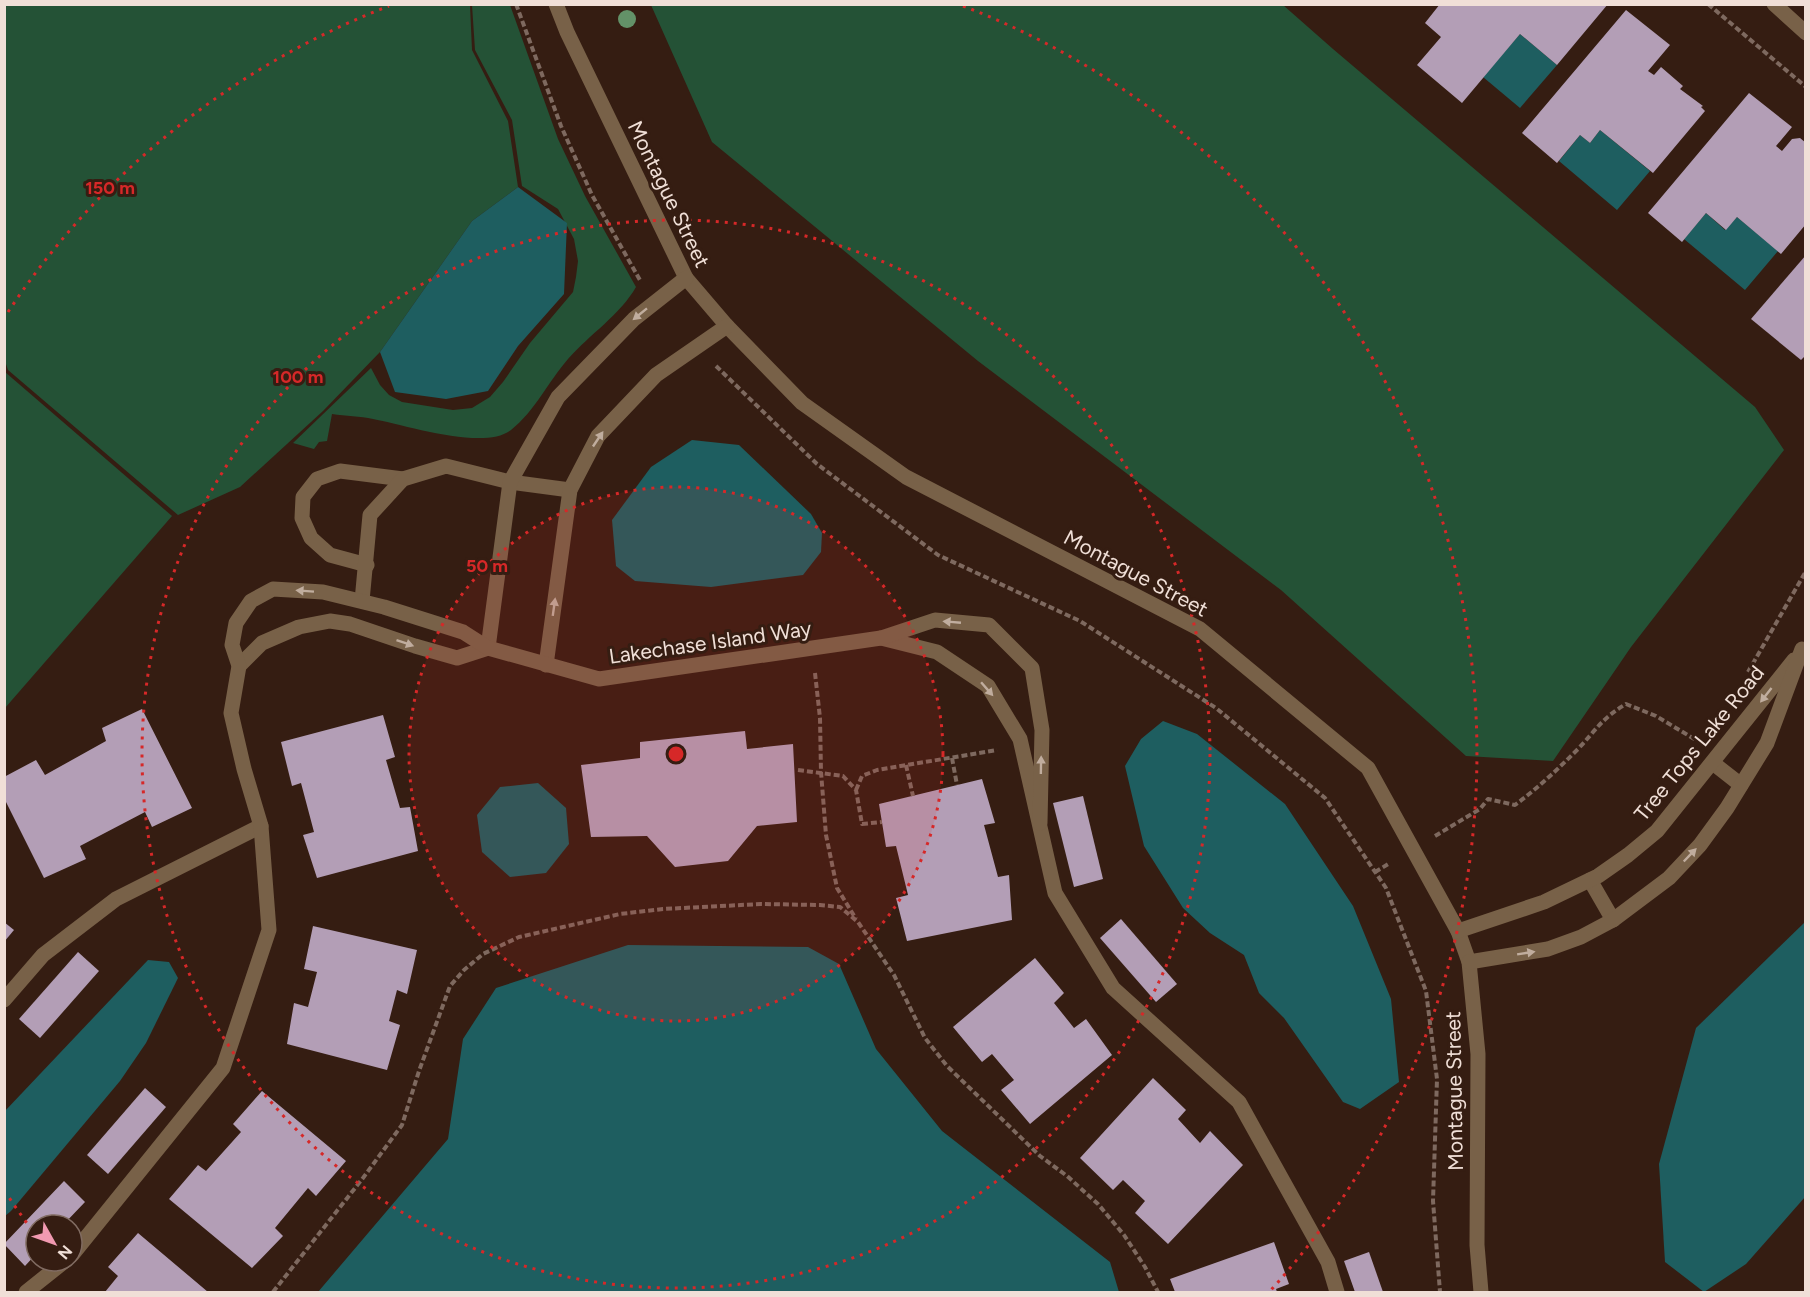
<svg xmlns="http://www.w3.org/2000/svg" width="1810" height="1297" viewBox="0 0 1810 1297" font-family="Figtree,sans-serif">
	<rect width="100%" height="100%" fill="#351d12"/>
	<g fill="#245236">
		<path d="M4,5h466l2,45 36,71 10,66 -46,34 -92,131 -57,59 -83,76 -62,28 -170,-145 -4,-12z"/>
		<path d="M472,5h38l48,134 27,57 51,91c-16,28 -46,47 -68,72 -20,23 -33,52 -57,71 -26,21 -106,-5 -138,-11 -13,-3 -27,-3 -41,-5l-5,27 -8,1 -5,7 -21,-6 78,-75 9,17 9,10 13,7 51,8 19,-2 18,-11 13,-15 27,-39 43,-51 3,-15 2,-16 -4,-22 -16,-30 -36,-23 -10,-66 -37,-70z"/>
		<path d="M651,5h632l50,44 422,358 29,43 -153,197 -78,114 -87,-5 -185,-166 -303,-229 -266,-219z"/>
		<path d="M5,372l167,144 -167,192z"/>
	</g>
	<g fill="#1e5e60">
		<path d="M1520,34l37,31 -37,43 -37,-31z"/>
		<path d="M1600,130l50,41 -33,39 -58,-49 21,-26 10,8z"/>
		<path d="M518,187l49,36 -3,71 -46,52 -30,45 -42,8 -51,-7 -15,-40 92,-131z"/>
		<path d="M1706,213l19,17 12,-13 41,34 -33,39 -61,-51z"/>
		<path d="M692,440l47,5 72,69 11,19 -1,19 -18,23 -92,12 -76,-6 -19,-15 -4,-46 39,-53z"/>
		<path d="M1163,721l34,13 88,70 68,102 38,93 8,83 -39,27 -17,-7 -59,-84 -25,-25 -15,-38 -34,-22 -27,-25 -39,-62 -19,-80 16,-27z"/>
		<path d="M538,783l28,25 3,36 -23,29 -36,4 -28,-25 -5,-37 23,-28z"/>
		<path d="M1805,922v275l-59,67 -42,28 -39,-30 -6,-98 37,-136z"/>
		<path d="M628,945l180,2 31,17 37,85 66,82 168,131 9,30h-801l130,-153 15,-100 33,-51z"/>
		<path d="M148,960l21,2 9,16 -32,65 -26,38 -109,130 -6,5v-105z"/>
	</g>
	<g fill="#b39eb6">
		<path d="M1440,4h168l-51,61 -37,-31 -58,69 -45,-38 24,-28 -16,-14z"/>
		<path d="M1626,10l44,35 -22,26 6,4 7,-8 22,19 -3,3 23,17 -2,1 4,4 -52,62 -53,-43 -10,13 -10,-8 -23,28 -35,-30z"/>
		<path d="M1749,93l43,34 -16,19 6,5 10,-12 8,-1 6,5v81l-25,30 -44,-37 -11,13 -20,-17 -24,29 -34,-29z"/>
		<path d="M1806,255v100l-5,5 -50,-41z"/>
		<path d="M142,709l50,99 -40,19 -7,-15 -65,34 6,13 -42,19 -40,-80v-21l32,-17 9,15 61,-34 -4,-13z"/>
		<path d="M383,715l12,42 -9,3 14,48 10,-1 8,44 -101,27 -14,-43 11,-3 -13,-49 -9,3 -11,-44z"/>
		<path d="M745,731l2,18 46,-5 4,78 -40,4 -29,35 -53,6 -28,-31 -56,1 -10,-72 59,-7v-16z"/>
		<path d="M982,779l13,44 -11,2 14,52 11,-2 3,45 -105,21 -11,-43 12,-3 -12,-49 -10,1 -7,-43z"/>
		<path d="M1083,796l20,83 -29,8 -21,-84z"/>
		<path d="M1121,919l56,65 -21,18 -56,-64z"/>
		<path d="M4,922l10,8 -10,12z"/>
		<path d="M313,926l104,24 -10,44 -10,-4 -8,31 11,4 -13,45 -100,-26 7,-41 14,4 9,-35 -13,-3z"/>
		<path d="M78,952l21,19 -59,67 -21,-19z"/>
		<path d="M1035,958l29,35 -10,10 20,25 12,-9 26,36 -82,69 -29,-34 13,-10 -22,-26 -10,8 -29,-35z"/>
		<path d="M1153,1078l33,32 -8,9 22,24 10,-12 33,34 -75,79 -33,-31 10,-12 -22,-21 -10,10 -33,-32z"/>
		<path d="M145,1088l21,19 -58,67 -21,-19z"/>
		<path d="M262,1091l84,70 -30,35 -8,-8 -33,40 8,8 -31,32 -83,-69 29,-34 8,6 35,-39 -8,-8z"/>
		<path d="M64,1181l21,21 -22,23h-27v29l-11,12 -21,-22z"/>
		<path d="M138,1233l70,59h-103l13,-16 -10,-9z"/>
		<path d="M1274,1242l15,42 -13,5 1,3h-102l-5,-13z"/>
		<path d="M1369,1252l14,40h-28l-11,-31z"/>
	</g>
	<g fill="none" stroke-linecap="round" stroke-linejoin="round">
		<g stroke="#7e695f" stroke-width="4" stroke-dasharray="6 3" stroke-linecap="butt">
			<path d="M516,4l45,122 31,69 49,87"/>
			<path d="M1708,4l98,83"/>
			<path d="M716,366l101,98 121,91 142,66 136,87 109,90 61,90 40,103 11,88 -4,122 7,91"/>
			<path d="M1748,672l58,-101"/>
			<path d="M815,673l5,45 1,54 5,63 11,53 19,31"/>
			<path d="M952,758l5,27"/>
			<path d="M906,765l7,31"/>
			<path d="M798,770l45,6 13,14 6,34 20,-2"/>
			<path d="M856,790l6,-14 15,-6 120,-20"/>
			<path d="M1435,836l45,-27 8,-10 27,6c23,-17 43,-36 63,-56 18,-19 24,-31 48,-45l30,12 40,24"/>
			<path d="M1375,872l15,-9"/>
			<path d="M273,1292l90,-114 39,-53 17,-54 31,-85 14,-16 19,-16 36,-17 101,-23 43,-5 98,-5 59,1 20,2 18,15 36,53 31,63 22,28 93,90 27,20 31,28 26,31 21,32 13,25"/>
		</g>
		<g stroke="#786148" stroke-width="15">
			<path d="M556,4l11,28 119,246 41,48 75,77 104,74 294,152 168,139 90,163 11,31 9,92 -1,191 4,47"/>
			<path d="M1774,4l32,29"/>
			<path d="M367,565l-37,-10 -19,-17 -9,-20 1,-21 14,-18 23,-8 63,8"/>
			<path d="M362,601l8,-86 33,-36 43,-13 64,16 60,8"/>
			<path d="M881,638l56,14 51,34 32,53 35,154 58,95 126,114 89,160 9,30"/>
			<path d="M488,648l22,-166 48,-85 76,-78 52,-41"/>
			<path d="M546,665l24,-175 28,-54 58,-61 71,-49"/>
			<path d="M239,666l23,-23 37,-16 31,-6 20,3 65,22 42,12 31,-10"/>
			<path d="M1713,763l28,22"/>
			<path d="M1590,880l23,40"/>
			<path d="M1458,931l86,-29 54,-26 30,-21 29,-24 137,-171"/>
			<path d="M1469,962l79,-13 33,-12 32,-17 56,-42 31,-33 27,-37 40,-65 35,-94"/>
			<path d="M4,1000l39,-45 73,-56 145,-73"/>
			<path d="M72,1255l151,-187 46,-138 -8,-104 -17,-57 -13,-56 8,-47 -7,-21 4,-22 15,-22 22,-12 50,3 61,15 79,25 25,16 111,31 282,-41 54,-18 54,5 43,43 10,62 -2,93"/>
			<path d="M26,1292l39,-31"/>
		</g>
	</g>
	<circle fill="#639268" cx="627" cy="19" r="9"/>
	<defs><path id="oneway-solid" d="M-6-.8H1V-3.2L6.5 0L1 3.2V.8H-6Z" transform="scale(1.5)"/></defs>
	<g fill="#c0ad9e">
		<use href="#oneway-solid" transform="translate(640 314) rotate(141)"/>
		<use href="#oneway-solid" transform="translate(598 439) rotate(-56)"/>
		<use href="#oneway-solid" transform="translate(305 591) rotate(-176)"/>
		<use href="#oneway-solid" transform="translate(554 607) rotate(-82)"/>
		<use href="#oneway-solid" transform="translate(952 622) rotate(-175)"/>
		<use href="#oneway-solid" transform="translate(405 643) rotate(19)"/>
		<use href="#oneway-solid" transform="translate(987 689) rotate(49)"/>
		<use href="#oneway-solid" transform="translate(1766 695) rotate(128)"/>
		<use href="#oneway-solid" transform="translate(1041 765) rotate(-89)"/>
		<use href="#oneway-solid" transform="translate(1690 855) rotate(-46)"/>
		<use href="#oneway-solid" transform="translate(1526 953) rotate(-9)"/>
	</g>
	<circle cx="676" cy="754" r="267" fill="#d62828" fill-opacity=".12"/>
	<g fill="none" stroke="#d62828" stroke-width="3" stroke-dasharray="3 6">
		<circle cx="676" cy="754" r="267"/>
		<circle cx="676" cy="754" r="534"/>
		<path d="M32 1230A801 801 0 0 1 8 1196M8 312A801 801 0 0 1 389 6M963 6A801 801 0 0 1 1271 1290"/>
	</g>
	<g text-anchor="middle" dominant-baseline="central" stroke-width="6" stroke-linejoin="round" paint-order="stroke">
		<g font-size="21" fill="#f0dfd7" stroke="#351d12">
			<text transform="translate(669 194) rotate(64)">Montague Street</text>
			<text transform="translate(1136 573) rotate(28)">Montague Street</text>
			<text transform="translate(710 642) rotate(-8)">Lakechase Island Way</text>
			<text transform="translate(1699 743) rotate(-51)">Tree Tops Lake Road</text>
			<text transform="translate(1454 1091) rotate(-91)">Montague Street</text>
		</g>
	</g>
	<circle cx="676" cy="754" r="9" fill="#d62828" stroke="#351d12" stroke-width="3"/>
	<g font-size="18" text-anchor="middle" font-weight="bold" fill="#d62828" stroke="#351d12" stroke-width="6" stroke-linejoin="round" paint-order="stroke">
		<text x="110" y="194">150 m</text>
		<text x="298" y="383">100 m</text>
		<text x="487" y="572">50 m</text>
	</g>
	<rect width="1810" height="1297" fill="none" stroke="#f0dfd7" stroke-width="12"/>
	<g transform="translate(54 1243) rotate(130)"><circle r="28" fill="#351d12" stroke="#806b61" stroke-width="1.5"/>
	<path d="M0-4.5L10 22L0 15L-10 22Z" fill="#f19ab1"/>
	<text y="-9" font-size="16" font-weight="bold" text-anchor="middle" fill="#f0dfd7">N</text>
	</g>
</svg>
